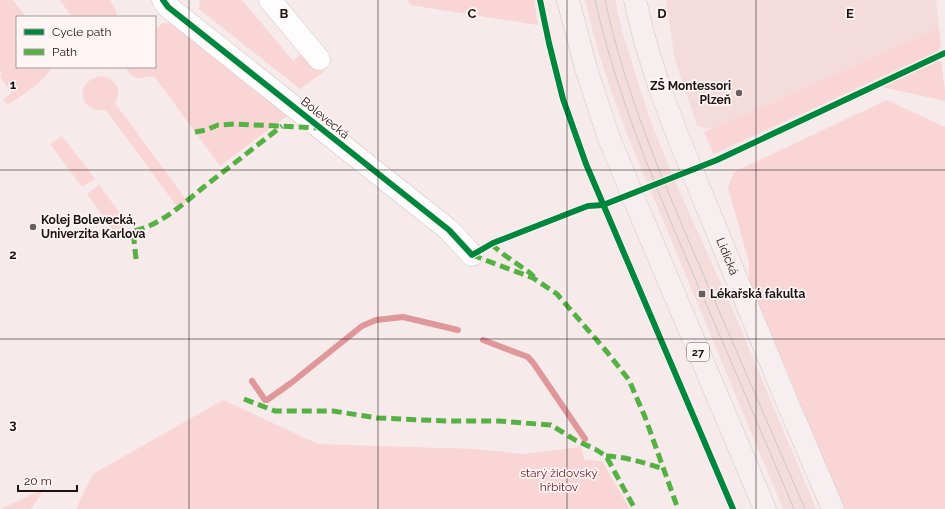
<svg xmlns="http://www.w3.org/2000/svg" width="945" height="509" viewBox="0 0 945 509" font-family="Raleway,sans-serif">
	<rect width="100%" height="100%" fill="#f6eaea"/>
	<g fill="#f3dcdb">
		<path d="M585,0h30l7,31 27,86 24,60 59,131 84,201h-33l-156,-375 -16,-43 -15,-47z"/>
		<path d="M666,0h270l3,28 -229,101 -13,-3 -22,-66z"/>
	</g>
	<g fill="#fad5d6">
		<path d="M0,0h13l13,17h-9v50h34c-3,13 -32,30 -44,38l-4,-6 9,-6 -12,-16v-1l2,-2 -2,-3z"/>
		<path d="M60,0h50c3,5 8,11 6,17h-44z"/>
		<path d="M200,0h42l51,61 12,-10 20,20 -25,18 -101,-80z"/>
		<path d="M408,0h126l4,25 -128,-20z"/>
		<path d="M163,23l10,1 118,89 -71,53 -66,-90c-16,2 -20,6 -29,-9h30v-37z"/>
		<path d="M939,28l2,18 -3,5 -224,103 -10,-22z"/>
		<path d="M941,60l4,32v9l-63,-14z"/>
		<path d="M102,76c13,3 21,14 13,27l72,98 -9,7 -72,-98c-26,5 -34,-30 -4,-34z"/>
		<path d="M887,100l58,27v382h-99l-13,-24 -45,-112 -39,-89v-22l-21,-74 6,-16z"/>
		<path d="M62,136l4,5 29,38 -13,8 -32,-43z"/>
		<path d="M99,185l30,40 -13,10 -29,-41z"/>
		<path d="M223,400l95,44 158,5 47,5 58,-7 3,13 18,1 28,48h-554l17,-35z"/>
		<path d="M45,488l-14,21h-30z"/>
	</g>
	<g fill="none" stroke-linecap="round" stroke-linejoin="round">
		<g stroke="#df979a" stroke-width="6">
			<path d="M483,340l45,17 6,7 51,75"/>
			<path d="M252,381l13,19h2l24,-17 71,-57 14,-6 27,-3 55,13"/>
		</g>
		<defs>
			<g id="minor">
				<path d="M163,0l5,7 281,223 23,25"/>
				<path d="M270,0l49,59"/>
			</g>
			<g id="primary">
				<path d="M568,0l18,68 23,70 23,56 133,315"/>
				<path id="s1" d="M635,0l10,41 15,48 19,50 106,258 48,112"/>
			</g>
		</defs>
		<use href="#minor" stroke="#d1c7c7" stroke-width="23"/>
		<use href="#primary" stroke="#cec9c9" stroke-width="23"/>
		<use href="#minor" stroke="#fefcfc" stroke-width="22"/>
		<use href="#primary" stroke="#f7efef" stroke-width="22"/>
		<g stroke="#ccc8c8" stroke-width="1">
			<path d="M595,0c23,101 64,195 105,290 32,73 63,146 94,219"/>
			<path d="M605,0c20,93 58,181 95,267 35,81 70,161 105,242"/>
		</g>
		<g stroke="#55b144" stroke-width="5" stroke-dasharray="10 5" stroke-linecap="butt">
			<path d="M195,132l11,-2 12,-5 17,-1 84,4"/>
			<path d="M491,244l12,10 27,19 4,4"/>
			<path d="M472,255l61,23 24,16 50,58 22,28 16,37 33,92"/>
			<path d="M136,259l-3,-28c27,-5 51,-28 72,-45 26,-20 51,-40 77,-60"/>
			<path d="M244,399l31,12h58l45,7 68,3h52l53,4 24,15 20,9 11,7 29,53"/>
			<path d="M606,456c21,1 39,7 58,13"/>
		</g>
		<defs>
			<g id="cycleway">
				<path d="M163,0l5,7 281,223 23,25 21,-12 87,-34 8,-3 15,-1 114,-45 228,-107"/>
				<path d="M540,0l9,43 14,56 23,65 147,345"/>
			</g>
		</defs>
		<use href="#cycleway" stroke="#fff5f5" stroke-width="8"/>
		<use href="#cycleway" stroke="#00873e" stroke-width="6"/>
	</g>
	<path fill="none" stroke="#1c1414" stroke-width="1" stroke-opacity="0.55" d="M189,0v509M378,0v509M567,0v509M756,0v509M0,170h945M0,339h945"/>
	<g fill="#685f5f" stroke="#fff5f5" stroke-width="1.5">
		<circle cx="739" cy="93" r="4"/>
		<circle cx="33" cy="227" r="4"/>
		<rect x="698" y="290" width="8" height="8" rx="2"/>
	</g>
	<g text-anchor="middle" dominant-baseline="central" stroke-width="3.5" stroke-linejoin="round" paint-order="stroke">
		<rect fill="#fff5f5" stroke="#605858" stroke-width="1" x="687" y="343" width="22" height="18" rx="3"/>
		<g font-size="11" font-weight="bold" fill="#1c1414">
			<text x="698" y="352">27</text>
		</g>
		<g font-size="12" font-weight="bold" fill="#1c1414" stroke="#fff5f5" text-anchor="start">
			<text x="731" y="86" text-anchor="end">ZŠ Montessori<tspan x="731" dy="14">Plzeň</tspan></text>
			<text x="41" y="220">Kolej Bolevecká,<tspan x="41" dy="14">Univerzita Karlova</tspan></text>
			<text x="710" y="294">Lékařská fakulta</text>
		</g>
		<g font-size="12" fill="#1c1414" stroke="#fff5f5">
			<text transform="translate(325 118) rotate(39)">Bolevecká</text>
			<text stroke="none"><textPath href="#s1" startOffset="273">Lidická</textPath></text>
		</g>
		<g font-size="12" fill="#6f1824" stroke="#fff5f5">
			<text x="559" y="473">starý židovský<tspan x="559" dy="14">hřbitov</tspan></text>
		</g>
	</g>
	<g font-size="13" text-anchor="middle" font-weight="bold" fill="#1c1414" stroke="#fff5f5" stroke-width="3.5" stroke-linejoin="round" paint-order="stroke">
		<text x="284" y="18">B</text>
		<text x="472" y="18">C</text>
		<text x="662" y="18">D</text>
		<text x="850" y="18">E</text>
		<text x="13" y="89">1</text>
		<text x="13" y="259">2</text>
		<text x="13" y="429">3</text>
	</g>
	<rect x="16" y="16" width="140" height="52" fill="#fff5f5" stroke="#a49b9b"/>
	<rect x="24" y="29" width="20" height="6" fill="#00873e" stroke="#a49b9b"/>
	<text x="52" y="36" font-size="12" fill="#1c1414">Cycle path</text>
	<rect x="24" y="49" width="20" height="6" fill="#55b144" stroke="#a49b9b"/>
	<text x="52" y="56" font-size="12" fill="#1c1414">Path</text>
	<path d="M18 485v6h59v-6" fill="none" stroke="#1c1414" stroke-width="2"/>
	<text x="24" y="485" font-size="12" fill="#1c1414" stroke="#fff5f5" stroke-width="3" paint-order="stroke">20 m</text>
</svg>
